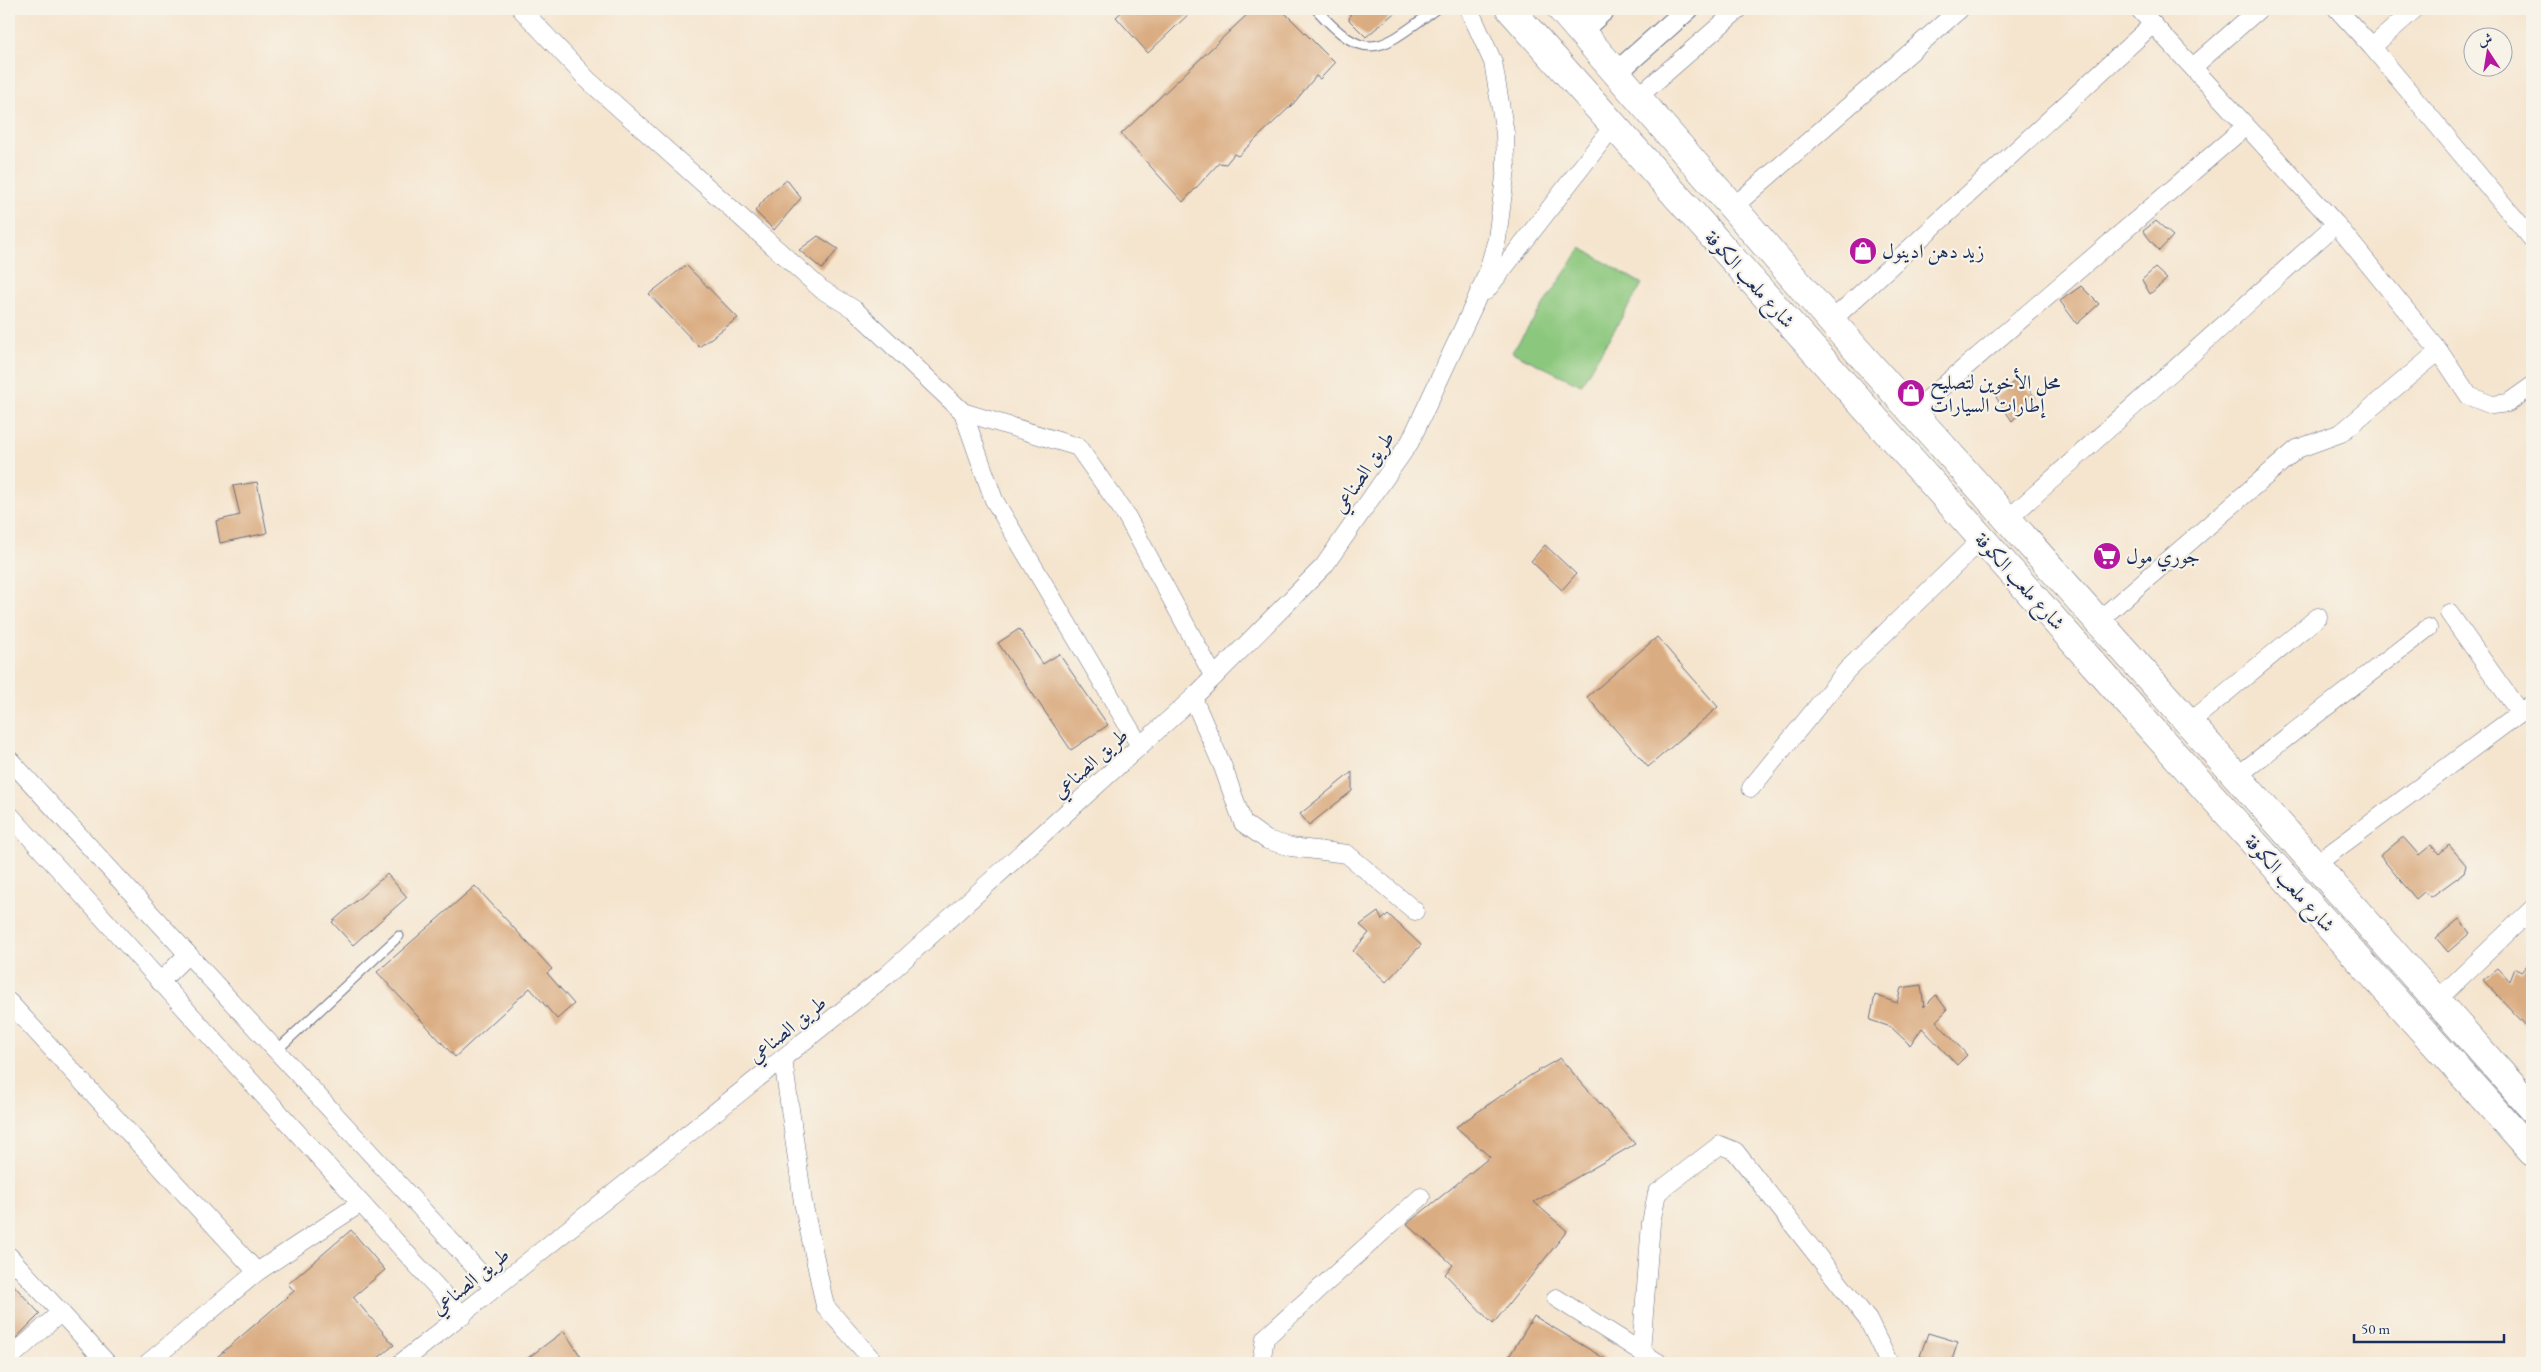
<svg xmlns="http://www.w3.org/2000/svg" width="2541" height="1372" viewBox="0 0 2541 1372" font-family="'EB Garamond',Amiri,serif">
	<rect width="100%" height="100%" fill="#f7f3e8"/>
	<filter id="ink" filterUnits="userSpaceOnUse"><feTurbulence type="fractalNoise" baseFrequency=".02" numOctaves="2"/><feDisplacementMap in="SourceGraphic" scale="10" xChannelSelector="R" yChannelSelector="G"/><feConvolveMatrix kernelMatrix="1 2 1 2 8 2 1 2 1" color-interpolation-filters="sRGB"/></filter>
	<filter id="wash" filterUnits="userSpaceOnUse"><feTurbulence type="fractalNoise" baseFrequency=".0096" numOctaves="4" result="noise"/><feDisplacementMap in="SourceGraphic" scale="20" xChannelSelector="R" yChannelSelector="G"/><feGaussianBlur stdDeviation="1.12" result="paint"/><feColorMatrix in="noise" values="0 0 0 0 0 0 0 0 0 0 0 0 0 0 0 0 0 1.4 0 .05"/><feComposite in="paint" operator="in"/></filter>
	<g filter="url(#wash)">
		<rect width="100%" height="100%" fill="#f5e5cf"/>
		<path fill="#8bc77d" stroke="#537b6e" d="M1581,248l61,36 -61,101 -69,-33z"/>
		<g id="blocks">
			<g fill="#daac81">
				<path d="M1125,9h69l-46,44 -32,-36z"/>
				<path d="M1253,9h28l54,54 -15,16 -4,-3 -23,28 -55,52 -4,-2 -8,10 -7,-1 -36,39 -62,-68z"/>
				<path d="M1351,9h48l-33,28 -17,-17z"/>
				<path d="M787,180l14,18 -27,32 -19,-19 14,-17z"/>
				<path d="M2156,221l17,15 -14,15 -16,-20z"/>
				<path d="M818,236l20,13 -16,20 -23,-19z"/>
				<path d="M686,265l52,53 -39,29 -50,-53z"/>
				<path d="M2155,268l12,11 -17,15 -8,-14z"/>
				<path d="M2081,286l18,18 -22,20 -17,-23z"/>
				<path d="M2018,378l18,20 -24,23 -16,-24z"/>
				<path d="M257,482l10,51 -47,10 -4,-22 24,-6 -7,-29z"/>
				<path d="M1545,545l31,29 -14,16 -31,-29z"/>
				<path d="M1019,629l24,35 16,-10 49,71 -37,25 -73,-107z"/>
				<path d="M1657,637l61,70 -70,60 -61,-70z"/>
				<path d="M1352,772v19l-43,34 -9,-11z"/>
				<path d="M2403,837l16,18 12,-10 8,9 10,-9 17,20 -2,8 -33,24 -7,-5 -8,7 -36,-43z"/>
				<path d="M387,874l20,23 -54,48 -21,-23z"/>
				<path d="M475,886l77,83 -5,4 27,31 -17,15 -27,-31 -75,69 -78,-85z"/>
				<path d="M1378,912l4,8 6,-6 33,31 -35,37 -33,-31 16,-18 -9,-8z"/>
				<path d="M2459,919l11,14 -22,19 -12,-14z"/>
				<path d="M2532,959v73l-49,-52 15,-12 12,13 5,-13 6,4z"/>
				<path d="M1921,985l3,22 12,-12 11,15 -11,11 31,34 -10,10 -35,-37 -12,17 -19,-18 -21,-7 5,-25 22,8 4,-15z"/>
				<path d="M1560,1058l75,86 -101,58 33,29 -74,93 -48,-50 8,-9 -46,-41 83,-67 -34,-30 75,-52z"/>
				<path d="M351,1230l34,40 -32,27 41,48 -22,18h-162l84,-72 -6,-7z"/>
				<path d="M9,1280l31,34 -31,31z"/>
				<path d="M1534,1316l78,47h-107z"/>
				<path d="M564,1331l21,32h-64z"/>
				<path d="M1928,1333l30,9 -7,21h-9l-22,-7z"/>
			</g>
		</g>
	</g>
	<g filter="url(#ink)">
		<use href="#blocks" fill-opacity="0" stroke="#676f86" stroke-width="1"/>
		<g fill="none" stroke-linecap="round" stroke-linejoin="round">
			<defs>
				<g id="service">
					<path d="M1316,9c52,58 65,40 120,0"/>
					<path d="M276,1051l123,-115"/>
				</g>
				<g id="minor">
					<path d="M521,9l67,71 233,209 34,21 108,102 31,88 146,246"/>
					<path d="M2139,9l197,215 103,127 30,45 23,9 16,-2 24,-17"/>
					<path d="M2337,9l35,38 160,192"/>
					<path d="M2372,47l43,-38"/>
					<path d="M2193,67l66,-58"/>
					<path d="M1639,96l100,-87"/>
					<path d="M1732,208l228,-199"/>
					<path d="M1486,291l128,-166"/>
					<path d="M1831,321l322,-297"/>
					<path d="M963,412l115,35 48,68 88,162"/>
					<path d="M1913,412l333,-286"/>
					<path d="M2008,519l328,-295"/>
					<path d="M2449,613l71,100"/>
					<path d="M2098,621l199,-172 44,-16 98,-82"/>
					<path d="M1193,698l30,69 20,56 24,17 24,7 56,7 68,57"/>
					<path d="M2189,723l129,-106"/>
					<path d="M9,759l485,529"/>
					<path d="M2237,776l191,-148"/>
					<path d="M1751,788l96,-118 135,-131"/>
					<path d="M9,814l454,502"/>
					<path d="M2316,864l216,-160"/>
					<path d="M160,982l28,-28"/>
					<path d="M2437,1000l95,-91"/>
					<path d="M9,1002l248,270"/>
					<path d="M783,1059l20,143 22,104 50,57"/>
					<path d="M9,1256l98,107"/>
					<path d="M1556,1298l103,65"/>
					<path d="M1641,1352l10,-129 6,-30 63,-48 15,6 133,169 21,43"/>
					<path d="M9,1359l52,-47"/>
					<path d="M148,1363l109,-91 104,-69"/>
					<path d="M401,1363l486,-388 306,-277 131,-132 86,-124 63,-135 14,-33 10,-35 9,-70 -1,-36 -12,-71 -24,-53"/>
					<path d="M1261,1363l4,-25 156,-141"/>
				</g>
				<g id="tertiary">
					<path d="M1581,31l24,-22"/>
					<path d="M1617,72l71,-63"/>
				</g>
				<g id="primary">
					<path d="M1510,9l612,687 410,456"/>
					<path d="M1561,9l270,312 701,787"/>
				</g>
			</defs>
			<use href="#service" stroke="#676f86" stroke-width="11"/>
			<use href="#minor" stroke="#676f86" stroke-width="19"/>
			<use href="#tertiary" stroke="#676f86" stroke-width="23"/>
			<use href="#primary" stroke="#676f86" stroke-width="29"/>
			<use href="#service" stroke="#fff" stroke-width="9"/>
			<use href="#minor" stroke="#fff" stroke-width="18"/>
			<use href="#tertiary" stroke="#fff" stroke-width="21"/>
			<use href="#primary" stroke="#fff" stroke-width="28"/>
		</g>
	</g>
	<defs>
		<symbol id="shop-disc" viewBox="-11 -11 22 22"><circle r="9.5" fill="#b5179e" stroke="#f7f3e8"/><path d="M-5-2.5h2.3a2.7 3.5 0 0 1 5.4 0H5L5.5 6h-11ZM-1.5-2.5h3a1.5 2.3 0 0 0-3 0Z" fill="#fff"/></symbol>
		<symbol id="supermarket-disc" viewBox="-11 -11 22 22"><circle r="9.5" fill="#b5179e" stroke="#f7f3e8"/><path d="M-6-5.5h2.5l.6 2H6L4.5 2H-2.5L-4.4-4H-6ZM-1.5 3.2a1.3 1.3 0 1 0 .1 0ZM3 3.2a1.3 1.3 0 1 0 .1 0Z" fill="#fff"/></symbol>
	</defs>
	<g fill-rule="evenodd">
		<use href="#shop-disc" x="1847" y="235" width="32" height="32"/>
		<use href="#shop-disc" x="1895" y="377" width="32" height="32"/>
		<use href="#supermarket-disc" x="2091" y="540" width="32" height="32"/>
	</g>
	<g text-anchor="middle" dominant-baseline="central" stroke-width="4.5" stroke-linejoin="round" paint-order="stroke">
		<g font-size="20" fill="#1b2f5e" stroke="#f7f3e8" text-anchor="start">
			<text x="1882" y="251">زيد دهن ادينول</text>
			<text x="1930" y="382">محل الأخوين لتصليح<tspan x="1930" dy="23">إطارات السيارات</tspan></text>
			<text x="2126" y="556">جوري مول</text>
		</g>
		<g font-size="20" fill="#1b2f5e" stroke="#f7f3e8">
			<text transform="translate(1750 279) rotate(48)">شارع ملعب الكوفة</text>
			<text transform="translate(1363 472) rotate(-56)">طريق الصناعي</text>
			<text transform="translate(2020 581) rotate(48)">شارع ملعب الكوفة</text>
			<text transform="translate(1090 763) rotate(-42)">طريق الصناعي</text>
			<text transform="translate(2290 883) rotate(48)">شارع ملعب الكوفة</text>
			<text transform="translate(787 1029) rotate(-39)">طريق الصناعي</text>
			<text transform="translate(470 1281) rotate(-39)">طريق الصناعي</text>
		</g>
	</g>
	<rect width="2541" height="1372" fill="none" stroke="#f7f3e8" stroke-width="30"/>
	<g transform="translate(2488 52) rotate(348)"><circle r="24" fill="#f7f3e8" stroke="#9fa5b1"/>
	<path d="M0-4L9 19L0 12L-9 19Z" fill="#b5179e"/>
	<text y="-8" font-size="14" font-weight="bold" text-anchor="middle" fill="#1b2f5e">ش</text>
	</g>
	<path d="M2354 1334v8h150v-8" fill="none" stroke="#1b2f5e" stroke-width="2.5"/>
	<text x="2361" y="1334" font-size="15" fill="#1b2f5e" stroke="#f7f3e8" stroke-width="4" paint-order="stroke">50 m</text>
</svg>
